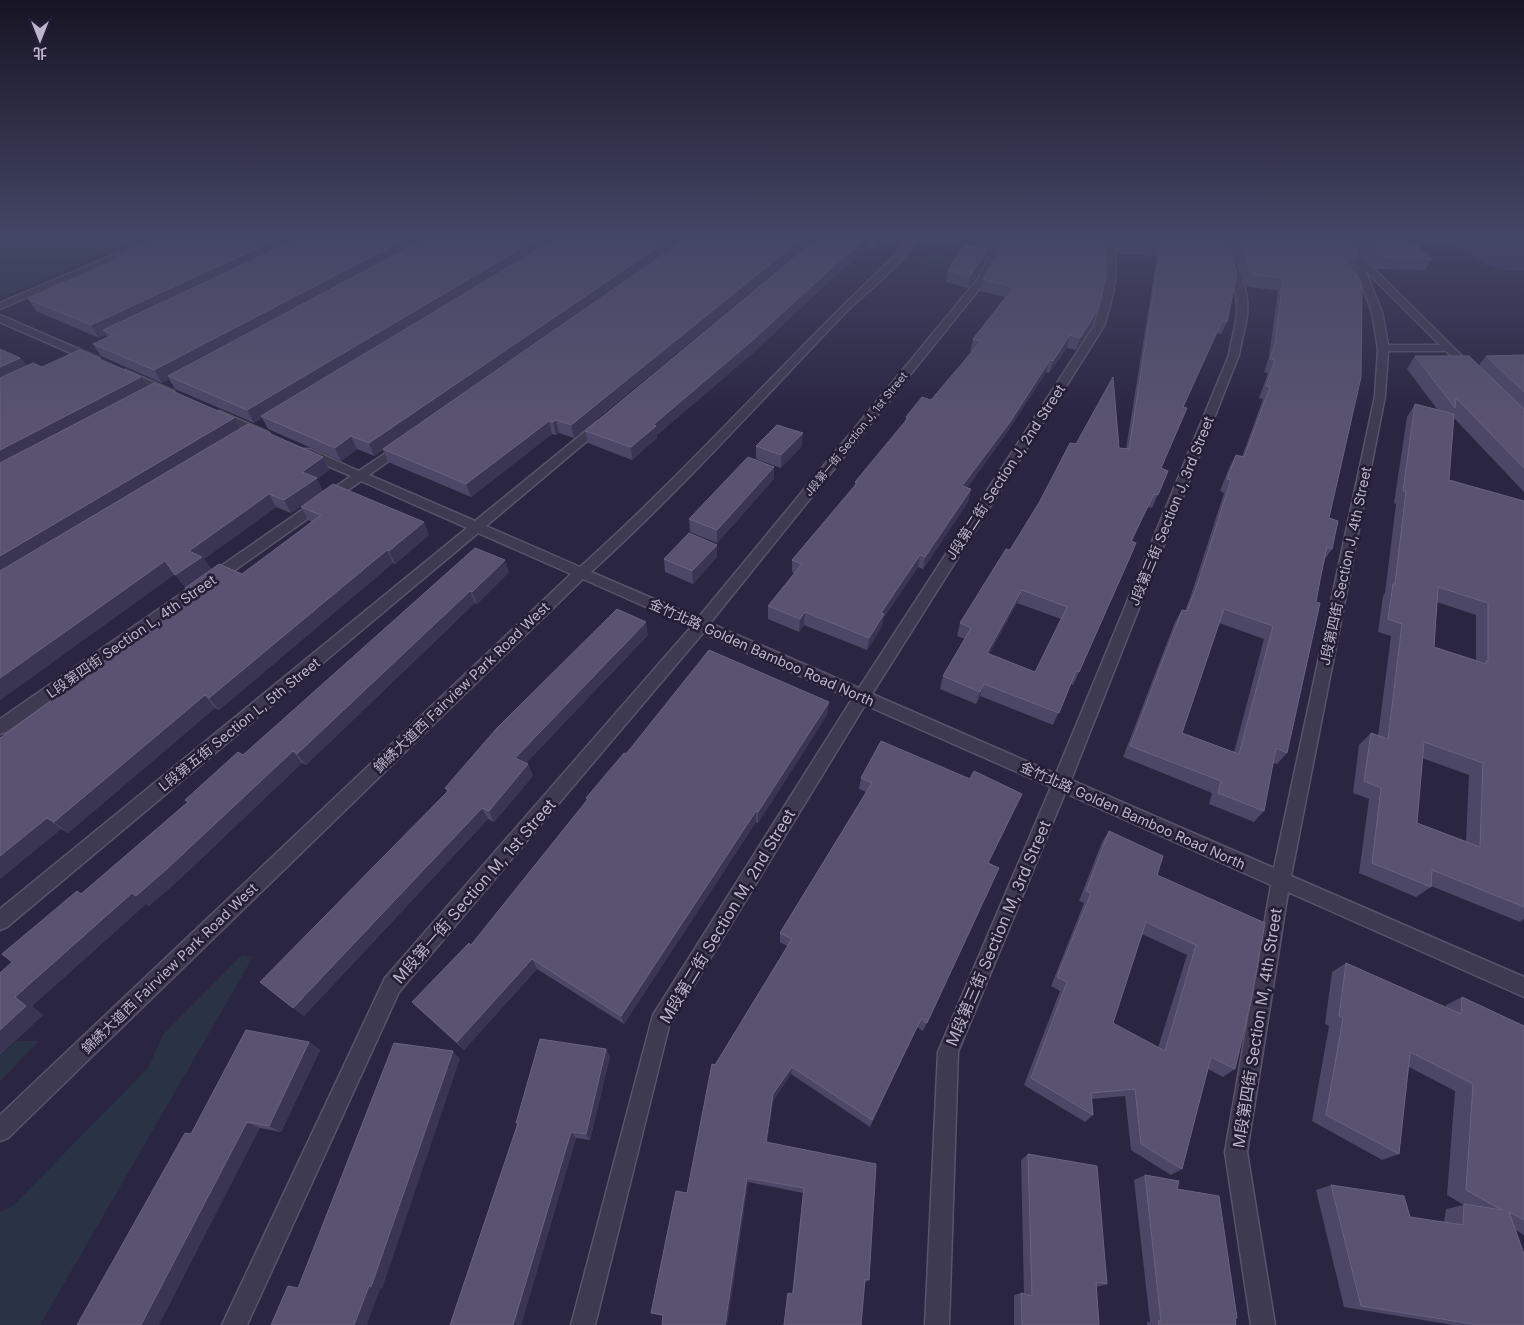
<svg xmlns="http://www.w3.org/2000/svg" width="1524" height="1325" viewBox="0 0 1524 1325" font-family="Inter,'Noto Sans TC',sans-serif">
	<rect width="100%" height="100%" fill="#2a2541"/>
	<g fill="#2a3345">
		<path d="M0,236h147l-147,62z"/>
		<path d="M935,254l17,3 2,7 -10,4 -23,-5 1,-5z"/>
		<path d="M242,955l11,2 -213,368h-40v-113l13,-6 135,-138 15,-33z"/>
		<path d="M17,1041h22l-39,40v-25z"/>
	</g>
	<path fill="#3f3766" d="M1440,236h84v35c-33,2 -57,-17 -84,-35z"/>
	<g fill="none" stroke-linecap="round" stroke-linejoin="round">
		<defs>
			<g id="minor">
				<path d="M158,236h11l-169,73v-6z"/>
				<path d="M909,236h8c-13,30 -51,55 -74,79 -83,87 -163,176 -252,257l107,46 279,-338 13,-24 3,-20h8l-3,20 -14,27 -274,340 149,65 235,-362c10,-31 17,-57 10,-90h8c8,32 2,59 -8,90l-232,368 184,80 173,-419c2,-14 7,-28 8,-42 1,-28 -10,-54 -25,-77h8c16,23 30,51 27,80 -2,13 -6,26 -8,39l-168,425 203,88 101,-472 3,-47 -6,-37 -22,-57 -18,-19h9l135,134 -1,2h-8l-21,-21h-58l-3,45 -94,480 233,101v20l-236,-105 -41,260 28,173h-24l-26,-173 46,-267 -206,-92 -107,259 -9,273h-24l13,-273 113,-265 -186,-82 -196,321 -74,299h-24l82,-310 199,-316 -149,-66 -304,359 -152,333h-25l163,-347 306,-351 -108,-48 -575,559 -8,3v-26l571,-541 -93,-41 -471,394 -7,3v-21l467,-381 -106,-47 -355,251 -6,2v-15l351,-243 -49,-21 -2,-3 2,-3h8l49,22 40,-27h8l2,2 -2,2 -38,27 106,46 123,-100h8l2,2 -2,2 -120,101 94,41c113,-101 212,-216 323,-319zM1365,270l75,75h-52l-6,-33z"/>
				<path d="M0,315l99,43 1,2 -5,3 -4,-1 -91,-40z"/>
				<path d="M125,370l49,21 1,2 -5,3 -4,-1 -45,-20 -1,-2z"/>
				<path d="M219,411l49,21 2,2 -2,2h-8l-45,-20 -2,-2 2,-2z"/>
			</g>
		</defs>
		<use href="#minor" stroke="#59546b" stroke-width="3"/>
		<use href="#minor" fill="#3e3a51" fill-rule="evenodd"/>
	</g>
	<g fill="#4d4767" fill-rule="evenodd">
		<path d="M818,236l-244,202 -15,-5 -3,2 -4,-1 -81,63 -83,-35 -5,-12 -9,6 -17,-7 -16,12 -73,-32 -6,-11 -8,5 -79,-34 -6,-10 -7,4 -61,-27 -8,-12 14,-7 -1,-3 -7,4 -63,-27 -8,-12 88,-38 -2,-4z"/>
		<path d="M820,236h69l-15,13 -6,-1 -33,28 -81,76 -97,83v3l-25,22 -44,-17 -3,-12z"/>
		<path d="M970,236h21l-5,24 -1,-1v2l-17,27 -22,-6 2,-12 30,-23z"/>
		<path d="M1002,236h105l1,6 -4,12 -12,71 -16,25 -9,-2 -18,25 -3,-1 -40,62 -39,54 4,1 -3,13 -45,67 -5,-2 -35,52 -1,7 -15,24 -63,-25 -5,7 -31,-13v-13l26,-33 -2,-1v-12l63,-74v-4l50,-59 1,-6 25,-17 41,-48 -2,-1 3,-12 32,-42 -25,-6 3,-12 18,-31z"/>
		<path d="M1113,236h108l6,86 -6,12 -4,-1 -34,74 -22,61 7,3 -16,37 -4,-1 -16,34 -2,16 -57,128 -2,-1 -18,41 -73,-29 -4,8 -36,-15 3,-13 22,-37 -8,-3 3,-13 50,-73 66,-106 50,5 31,-193 -40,-2zM1017,603l44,16 -26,53 -46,-18z"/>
		<path d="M1221,236h184l27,23 -7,11 -48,-1 -21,-21 3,9 -6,11h-2l-22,250 3,31 -8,11 -3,15 -34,178 -10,11 -4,-1 -9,48 -10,11 -45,-18 3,-11 -89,-36 52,-135 7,-12 3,1 6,-16 33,-102 -4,-2 9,-23 7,-13 6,2 21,-58 -4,-1 9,-25 -4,-1 5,-15 9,-67 -31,-3 -9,-24zM1219,623l45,16 -30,113 -52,-19z"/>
		<path d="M0,349l20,9 7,8 15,1 105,19 87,32 6,11 83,28 6,13 -12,9 6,12 -32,22 -15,-6 -72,52 7,10 -26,18 -10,-13 -175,126z"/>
		<path d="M1524,355v137l-70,-74 -5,62 75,21v418l-4,3 -89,-36v1l-15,10 -57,-24 10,-74 -16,-6 6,-48 12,-12 7,3 13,-100 -13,-4 5,-36 2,-3 11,-89 -2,-1 13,-86 8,-13 23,6 -31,-41 8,-13 64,9 7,-9zM1437,602l39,13v45l-42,-13zM1422,758l47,17 -3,66 -49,-18z"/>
		<path d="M756,446h46l-21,22 -25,-9z"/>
		<path d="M774,479l-57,64 -27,-11 -1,-13z"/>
		<path d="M301,507l128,28 -34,29 -2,-1 -174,147 -4,-2 -147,125 -7,-4 -61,50 192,-282 50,-23 70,-52 -4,-2z"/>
		<path d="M475,548l34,24 -32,32 -2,-1 -169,162 -4,-2 -120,114 -33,29 -3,-2 -114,102 11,9 -43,40v-82l12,-11 69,-68 107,-92 -3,-2 58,-45z"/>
		<path d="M717,557l-24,27 -28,-12 -1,-13z"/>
		<path d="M648,635l-122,128 2,1 5,12 -39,46 -6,-3 -184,197 -11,-8 154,-216 -2,-4z"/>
		<path d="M829,702l-2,13 -69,108 -2,-1 -132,202 -87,-55 -73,81 -44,-40 -8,-8 59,-57 116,-145 -1,-2 40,-44z"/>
		<path d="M881,741l108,122 10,5 -76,163 -6,-4 -47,100 -79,-53 -18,27 -6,41 109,22 -7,116 -3,2h-1l-4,43h-77l3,-30 1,-2 4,1 11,-101 -55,-11 -21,143h-65l1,-9 -12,-3 36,-120 28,-128 72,-119 -7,-4v-9l86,-141 -7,-3 2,-11z"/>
		<path d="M1109,831l48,44 108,48 -30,146 -12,8 -15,-8 -26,100 -11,6 -40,-25 -6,-54 -33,3 1,16 -8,7 -61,-37 36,-94 -9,-5 33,-83 -5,-2 23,-59zM1142,934l45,21 -29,93 -45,-25z"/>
		<path d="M1346,963l100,44v-2l16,-8 62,29v209l-8,-5 8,95h-71l-109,-18 -28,-117 15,-5 79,32 34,5 2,-13 18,-4 -17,-10 8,-104 -46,-24 -10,87 -17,6 -70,-39 17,-95 -4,-2 7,-52z"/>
		<path d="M309,1042l11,8 -39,82 -21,-4 -69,6z"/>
		<path d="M606,1049l4,7 -20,84 -14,-2 -55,187h-71l68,-200 -2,-2z"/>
		<path d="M1028,1154l79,130 -11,3 3,38h-85v-30l7,-2 3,1 -3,-134z"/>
		<path d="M1145,1175l32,14 60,129 -2,1 1,6h-89v-3h3l-16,-142z"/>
	</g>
	<g fill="#3a3553">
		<path d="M284,236h29l-210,94 3,4 -7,4 -8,-13z"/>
		<path d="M411,236h25l-268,140 1,3 -7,4 -8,-13z"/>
		<path d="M542,236h22l-303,180 1,2 -8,5 -7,-13z"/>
		<path d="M674,236h17l-317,220 -5,-13z"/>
		<path d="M805,236h13l-244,202 -3,-13z"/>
		<path d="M869,236l-1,12 -33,28 -81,76 -97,83v3l-25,22 -1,-13 22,-22 183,-161z"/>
		<path d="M878,236h11l-15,13 2,-11z"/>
		<path d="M987,250l-2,11 -17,27 2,-12z"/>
		<path d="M1096,313l-4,12 -16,25 4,-12z"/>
		<path d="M1070,335l-3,13 -18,25 4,-12z"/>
		<path d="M20,358l9,12 -29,14v-17z"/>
		<path d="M1050,360l-4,12 -40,62 -47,65 3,-13z"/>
		<path d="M141,377l8,12 -149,80v-19z"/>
		<path d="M234,418l7,12 -241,146v-20z"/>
		<path d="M556,420l3,13 -3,2 -3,-13z"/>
		<path d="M549,421l3,13 -81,63 -5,-13z"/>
		<path d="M803,433l-1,13 -21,22v-13z"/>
		<path d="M351,436l6,13 -16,12 -6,-13z"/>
		<path d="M323,457l6,13 -12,9 6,12 -32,22 -7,-13 18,-28z"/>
		<path d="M774,467v12l-57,64v-13z"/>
		<path d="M971,489l-3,13 -45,67 2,-12z"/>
		<path d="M269,494l7,13 -72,52 7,10 -26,18 -10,-12 14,-24z"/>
		<path d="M424,522l5,13 -34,29 -6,-13z"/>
		<path d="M717,545v12l-24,27 -1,-13z"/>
		<path d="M387,550l6,13 -174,147 -10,-12z"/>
		<path d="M920,555l-2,12 -35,52 -1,7 -15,24 2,-12 12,-25z"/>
		<path d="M505,560l4,12 -32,32 -5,-12z"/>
		<path d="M165,561l10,13 -175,126v-22z"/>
		<path d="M1022,590l-5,13 -34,63 4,-13z"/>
		<path d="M470,591l5,12 -169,162 -9,-11z"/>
		<path d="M805,612l-1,13 -5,7 1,-13z"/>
		<path d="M646,622l2,13 -128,134 -5,-11z"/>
		<path d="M984,684l-4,12 -4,8 4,-12z"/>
		<path d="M205,695l10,13 -147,125 -14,-11z"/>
		<path d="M829,702l-2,13 -69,108v-11z"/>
		<path d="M293,751l9,12 -120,114 -33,29 -3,-2 -114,102 11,9 -43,40v-25l15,-33z"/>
		<path d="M528,764l5,12 -39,46 -5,-11z"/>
		<path d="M482,808l6,11 -184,197 -11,-8z"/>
		<path d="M756,811v11l-132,202 -3,-8z"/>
		<path d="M47,818l14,11 -61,50v-23z"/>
		<path d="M532,959l5,10 -73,81 -7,-8z"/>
		<path d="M309,1042l11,8 -39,82 -12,-6z"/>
		<path d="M606,1049l4,7 -20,84 -4,-6z"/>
		<path d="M453,1051l7,8 -78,230 -11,-2z"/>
		<path d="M792,1067l-1,7 -18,27 -7,47v-6l7,-48z"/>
		<path d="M247,1122l13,6 -101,197h-18z"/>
		<path d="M571,1132l5,6 -55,187h-8z"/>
		<path d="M747,1178l1,4 -21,143h-2z"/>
		<path d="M369,1286l11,3 -13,36h-13z"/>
	</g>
	<g fill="#595371" stroke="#68637f" fill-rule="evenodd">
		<path d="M163,236h121l-193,89 -63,-26 93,-40 -7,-2z"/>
		<path d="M304,236h107l-257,134 -61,-26 20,-9 -10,-5z"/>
		<path d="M430,236h112l-295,174 -79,-34z"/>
		<path d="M560,236h114l-305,207 -18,-7 -16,12 -74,-32z"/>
		<path d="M690,236h115l-234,189 -15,-5 -3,2 -4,-1 -83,63 -83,-35z"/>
		<path d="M820,236h58l-2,2 -7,-2 -33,28 -83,76 -100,85 3,1 -25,21 -46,-16z"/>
		<path d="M980,236h11l-3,12z"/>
		<path d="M1003,236h104l1,6h-5l3,36 -10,35 -16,25 -10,-3 -17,26 -3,-1 -40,62 -48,64 9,3 -46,68 -5,-2 -39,58 3,1 -15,24 -64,-26 -5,7 -32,-13 34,-42 -10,-4 65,-77 -2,-1 53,-64 -2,-1 16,-20 9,3 50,-59 -8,-2 41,-52 -31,-8 19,-34z"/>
		<path d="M1119,236h102l9,16 7,22 -10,48 -5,-1 -39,86 4,1 -26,60 7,3 -10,24 -4,-1 -23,47 5,2 -6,14 -51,115 -3,-1 -17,42 -75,-29 -4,8 -37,-16 28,-48 -11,-5 46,-74 4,1 30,-49 30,-58 6,1 37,-67 6,71 10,1 32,-205 -40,-1zM1022,590l45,17 -32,65 -48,-19z"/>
		<path d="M1233,236h113l8,8 5,13 -17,-1 19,26 1,5 -1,90 -32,141 9,3 -6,28 -5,-2 -6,28 -5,27 4,1 -33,150 -11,-5 -12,63 -46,-18 3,-12 -91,-35 52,-136 5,1 11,-28 33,-103 -4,-1 9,-24 8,2 26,-70 -4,-1 9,-26 -5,-1 5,-15 8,-66 -31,-3 -9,-24zM1224,609l49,17 -34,128 -57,-21z"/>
		<path d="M1361,236h44l27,23 -49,-2z"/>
		<path d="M965,244l22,6 -17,26 -22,-6z"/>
		<path d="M0,349l20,9 -20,9z"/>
		<path d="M79,350l62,27 -141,73v-72l33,-15 9,4z"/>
		<path d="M1524,355v37l-38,-36z"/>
		<path d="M1415,356h54l55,53v59l-68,-70 -1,10z"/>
		<path d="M154,383l80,35 -234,138v-93z"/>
		<path d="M1415,404l39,10 -5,66 75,21v406l-92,-37 -1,17 -59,-24 9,-75 -17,-7 7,-48 17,6 14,-115 -14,-5 5,-35h2l11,-93h-3zM1438,587l50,16v59l-2,-1v3l-52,-17zM1424,742l59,21 -3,84 -63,-24z"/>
		<path d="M248,424l75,33 -21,15 15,6 -33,22 -15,-6 -80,57 13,6 -27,18 -10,-14 -165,117v-107z"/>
		<path d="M777,425l26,8 -22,22 -25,-9z"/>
		<path d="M748,457l26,10 -57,63 -28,-11z"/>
		<path d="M333,484l91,38 -35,29 -2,-1 -178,148 -4,-3 -151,127 -7,-4 -47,38v-118l192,-141 -7,-9 34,-24 23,10 79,-59 -20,-8z"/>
		<path d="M689,533l28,12 -25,26 -28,-12z"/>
		<path d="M475,548l30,12 -33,32 -2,-1 -173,163 -4,-3 -124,116 -33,29 -4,-3 -117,104 11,9 -26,24v-57l12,-11 -10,-8 75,-63 4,3 107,-92 -3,-2 53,-48 5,3z"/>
		<path d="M617,609l29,13 -131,136 13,6 -39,47 -7,-3 -189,200 -33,-26 189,-192 -4,-2 51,-59z"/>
		<path d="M709,650l120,52 -71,110 -2,-1 -135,205 -89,-57 -75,83 -45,-40 57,-59 2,2 117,-146 -2,-1 38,-45 2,1z"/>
		<path d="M881,741l89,38 4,-8 48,23 -34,69 11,5 -72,155 -6,-4 -49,101 -80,-53 -19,27 -7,48 110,22 -7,116 -4,-1 -4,46h-77l4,-32 5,1 11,-106 -57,-10 -22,147h-63l1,-10 -12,-2 25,-122 11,2 25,-129 3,1 77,-126 -12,-6 92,-150 -11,-5z"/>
		<path d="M1109,831l54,25 -6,19 108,48 -13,74 -17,72 -24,-12 -29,112 -41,-25 -6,-55 -44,4 2,22 -62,-37 36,-96 -10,-5 34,-84 -5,-2zM1146,922l50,23 -31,106 -52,-28z"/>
		<path d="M1346,963l115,51 1,-17 62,29v194l-15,-8 15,42v71h-50l-1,-1 -112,-18 -30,-121 73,11 6,21 53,8 1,-21 38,6 -36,-20 7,-106 -63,-32 -11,102 -73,-39 17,-97 -4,-2z"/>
		<path d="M246,1030l63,12 -40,84 -22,-4 -106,203h-64l108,-192 6,1z"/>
		<path d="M540,1039l66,10 -20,85 -15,-2 -58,193h-63l68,-202h-2z"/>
		<path d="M394,1043l59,8 -82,236 -2,-1 -15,39h-83l17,-39 10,2z"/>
		<path d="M1028,1154l69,12 10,118 -11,-2 3,43h-77l-1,-32 11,3z"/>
		<path d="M1145,1175l34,6 -2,8 42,7 18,122h-2l1,7h-77l-1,-4h3z"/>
	</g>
	<linearGradient id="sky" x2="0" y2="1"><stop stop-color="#171424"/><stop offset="0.56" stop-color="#444665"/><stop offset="1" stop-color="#444665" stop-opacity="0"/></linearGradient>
	<rect width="1524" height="421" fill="url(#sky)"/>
	<g text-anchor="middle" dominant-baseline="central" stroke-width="5" stroke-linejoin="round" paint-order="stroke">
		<g font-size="11" fill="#bbb6cb" stroke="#231e36">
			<text transform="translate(856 434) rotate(-51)">J段第一街 Section J, 1st Street</text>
		</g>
		<g font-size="14" fill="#bbb6cb" stroke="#231e36">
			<text transform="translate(1005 472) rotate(-57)">J段第二街 Section J, 2nd Street</text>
			<text transform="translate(1171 511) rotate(-68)">J段第三街 Section J, 3rd Street</text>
			<text transform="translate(1345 566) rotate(-78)">J段第四街 Section J, 4th Street</text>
			<text transform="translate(131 636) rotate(-35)">L段第四街 Section L, 4th Street</text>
			<text transform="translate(762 652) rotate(24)">金竹北路 Golden Bamboo Road North</text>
			<text transform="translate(461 687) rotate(-44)">錦綉大道西 Fairview Park Road West</text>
			<text transform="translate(239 724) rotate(-39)">L段第五街 Section L, 5th Street</text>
			<text transform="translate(1133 815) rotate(24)">金竹北路 Golden Bamboo Road North</text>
			<text transform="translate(169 968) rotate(-44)">錦綉大道西 Fairview Park Road West</text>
		</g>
		<g font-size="16" fill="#bbb6cb" stroke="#231e36">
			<text transform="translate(474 891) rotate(-49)">M段第一街 Section M, 1st Street</text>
			<text transform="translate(727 916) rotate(-59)">M段第二街 Section M, 2nd Street</text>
			<text transform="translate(998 933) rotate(-67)">M段第三街 Section M, 3rd Street</text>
			<text transform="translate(1257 1028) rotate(-81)">M段第四街 Section M, 4th Street</text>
		</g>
	</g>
	<g transform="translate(40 40) rotate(180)" stroke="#231e36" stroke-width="4" paint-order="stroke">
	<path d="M0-4L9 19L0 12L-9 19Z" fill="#bbb6cb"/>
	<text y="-8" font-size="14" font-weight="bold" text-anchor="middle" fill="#bbb6cb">北</text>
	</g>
</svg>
